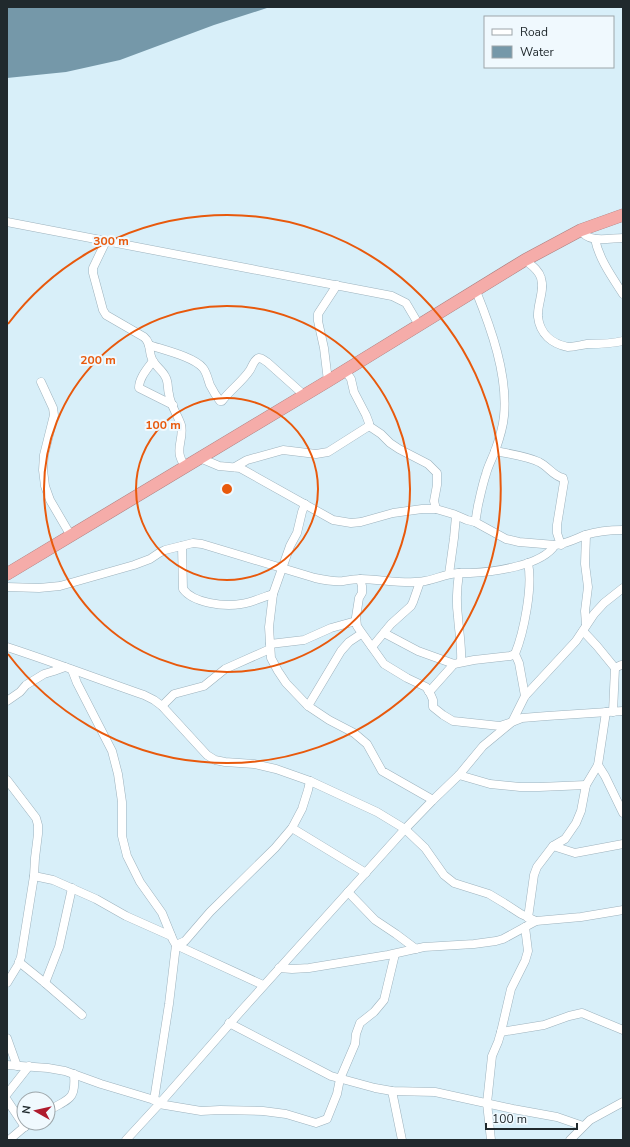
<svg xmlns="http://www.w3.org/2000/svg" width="630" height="1147" viewBox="0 0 630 1147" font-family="'Nunito Sans',sans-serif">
	<rect width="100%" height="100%" fill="#d8eff9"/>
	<path fill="#7598a9" d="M7,7h263l-56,18 -94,35 -54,12 -59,6z"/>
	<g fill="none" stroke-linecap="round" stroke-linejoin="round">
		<defs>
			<g id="minor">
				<path d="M7,222l385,74 14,7 13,22"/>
				<path d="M581,230c7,14 29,8 42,8"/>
				<path d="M595,239c4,20 17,38 28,55"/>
				<path d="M106,241l-13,27v5l10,37 3,5 38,22c8,7 4,14 8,22 3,7 10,11 13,17 4,6 2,12 4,18 1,11 9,21 12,31 3,11 -4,21 -1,31 1,4 3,7 5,11"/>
				<path d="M525,260c6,5 14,10 16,18 4,13 -4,26 -3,39 2,17 14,27 30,30 6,0 13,-2 19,-3 12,0 24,0 36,-3"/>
				<path d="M149,345c15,5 45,12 54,23 4,5 5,12 7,17 3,6 6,11 10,16h2c8,-11 20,-19 28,-31 2,-3 4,-11 9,-12 3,0 6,3 8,4l37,33"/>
				<path d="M153,361c-6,8 -14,17 -14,27l34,17"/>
				<path d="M328,381l-4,-33 -6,-27v-7l19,-29"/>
				<path d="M41,382l12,26 1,7 -10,40 -1,15 2,16 5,14 21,36"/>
				<path d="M369,426l12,8 9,9 9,6 29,15 9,9v12l-3,16 2,8"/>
				<path d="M495,451c15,3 31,5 44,11 10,5 14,14 24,16l1,4 -7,43v8l4,12"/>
				<path d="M200,458l19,8 21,2 93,52 18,3 10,-1 32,-9 29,-4h14l17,5 14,6 8,2 31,17 13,3 36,3c11,-1 20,-6 30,-10 13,-4 25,-5 38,-5"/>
				<path d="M235,467l12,-7 36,-10 33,4 12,-2 41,-26v-3l-3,-8 -12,-23 -3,-13 -6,-9"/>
				<path d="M305,504l-3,8 -5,21 -7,13 -17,48 -4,33 2,31 7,13 8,12 22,23 21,14 25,13 13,11 15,27 51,29"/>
				<path d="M475,522c2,-7 2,-14 4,-21 2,-9 4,-18 7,-27 2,-8 6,-15 9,-23 4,-11 8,-24 9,-35 4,-41 -13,-88 -28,-125"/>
				<path d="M182,546l1,43c10,14 41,18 58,15 10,-1 22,-7 32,-10"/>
				<path d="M459,573c-2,14 -3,30 -1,44 1,15 4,30 3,45"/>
				<path d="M449,574l5,-36 2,-22"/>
				<path d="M360,579l2,7v7l-3,5 -3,19 1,9 2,3 25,35 23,14 19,9 4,6 3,7v7l10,8 10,6 47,5 12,-4 13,-26 51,-55 18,-27 10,-11 19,-15"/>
				<path d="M7,587l32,1 21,-2 74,-21 16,-6 9,-6 6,-3 28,-7 9,1 113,34c9,2 19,4 28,3 6,-1 12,-2 18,-2 19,0 46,6 64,2 11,-2 21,-7 33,-8 4,0 8,0 12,0 23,-1 72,-7 85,-28"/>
				<path d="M586,625l-1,-14 3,-24 -3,-23 1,-29"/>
				<path d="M583,631l14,15 18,22 -2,44"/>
				<path d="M384,633l34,18 36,13 20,-4 36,-4 5,-2c9,-22 18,-68 13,-91"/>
				<path d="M270,644l34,-4 27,-12 25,-7"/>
				<path d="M7,647c46,15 91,32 137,48l10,5 8,6 45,49 8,5 10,2 29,2 22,5 34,12 67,31 28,17 20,19 19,27 10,8 35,11 15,9 17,11 15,7"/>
				<path d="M372,647l19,-23 20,-18 2,-4 7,-20"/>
				<path d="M515,654l4,9 6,33"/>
				<path d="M615,668l6,-3h2"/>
				<path d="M72,670l5,13 35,68 6,23 4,28v34l5,20 13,26 22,31 11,27 3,5 87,40"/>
				<path d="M429,692l25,-28"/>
				<path d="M7,701l13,-9 6,-7 18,-11 10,-3 11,-4"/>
				<path d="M162,706l12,-12 30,-8 21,-17 45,-20"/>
				<path d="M308,706l33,-55 8,-9 12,-8"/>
				<path d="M598,765l7,11 18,37"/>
				<path d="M459,775l31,9 30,3h19l47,-2"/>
				<path d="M7,780l29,38 2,7v9l-3,24 -1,18 -13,81 -3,8 -11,18"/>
				<path d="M292,828l74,45"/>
				<path d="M553,846l22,7 48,-9"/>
				<path d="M34,876l19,4 43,19 30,17 45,20"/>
				<path d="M348,892l27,28 21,14 20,15"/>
				<path d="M528,918l6,-43 3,-8 16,-21 12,-7 11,-16 5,-12 5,-26 12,-20 8,-53"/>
				<path d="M176,945l9,-4 25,-29 65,-64 17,-20 10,-19 6,-19 2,-9"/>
				<path d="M19,962l26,21 37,32"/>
				<path d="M279,968l13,1 17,-1 79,-13 36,-8 50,-3 22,-3 7,-2 33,-18 45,-4 42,-7"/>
				<path d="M45,983l14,-36 13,-59"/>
				<path d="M229,1023l102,53 44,12 17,3 43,1 78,17 44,8 26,9"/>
				<path d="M501,1032l43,-7 25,-9 13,-3 41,17"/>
				<path d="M7,1038l10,28"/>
				<path d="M7,1065l41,3 17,3 36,13 60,18"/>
				<path d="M392,1091l10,49"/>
				<path d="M7,1094l22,-28"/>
				<path d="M7,1100l18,27"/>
				<path d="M154,1100l15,-96 7,-59"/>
				<path d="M159,1104l42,7 19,-1 43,1 23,3 30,9 11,-4 10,-25 3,-15 15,-35 1,-10 4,-11 14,-11 10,-12 11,-46"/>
				<path d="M48,1111c21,-13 28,-10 26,-37"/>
				<path d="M9,1140l20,-17"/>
				<path d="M126,1140l35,-38 80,-91 164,-182 28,-29 26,-25 24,-29 29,-24 10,-4 25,-2 76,-5"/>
				<path d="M491,1140l-4,-37 5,-47 6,-14 3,-10 10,-43 14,-28 3,-10 -3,-24"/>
				<path d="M570,1140l20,-20 33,-18"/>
			</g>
			<path id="highway" d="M7,574l321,-193 197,-121 56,-30 42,-15"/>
		</defs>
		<use href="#minor" stroke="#9db2bd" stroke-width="9"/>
		<use href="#highway" stroke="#aa7e7e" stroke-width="13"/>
		<use href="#minor" stroke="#fff" stroke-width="8"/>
		<use href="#highway" stroke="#f5aca9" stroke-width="12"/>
	</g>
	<g fill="none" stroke="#e8590c" stroke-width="2">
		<circle cx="227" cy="489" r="91"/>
		<circle cx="227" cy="489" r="183"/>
		<path d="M8 324A274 274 0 1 1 8 654"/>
	</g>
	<circle cx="227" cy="489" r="6" fill="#e8590c" stroke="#f0f9fe" stroke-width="2"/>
	<g font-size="12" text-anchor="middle" font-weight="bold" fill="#e8590c" stroke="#f0f9fe" stroke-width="4" stroke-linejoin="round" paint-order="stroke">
		<text x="111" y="245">300 m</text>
		<text x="98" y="364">200 m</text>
		<text x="163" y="429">100 m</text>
	</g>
	<rect width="630" height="1147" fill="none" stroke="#20292d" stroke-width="16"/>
	<rect x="484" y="16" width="130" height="52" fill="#f0f9fe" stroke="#9da6aa"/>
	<rect x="492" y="29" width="20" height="6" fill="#ffffff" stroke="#9da6aa"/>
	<text x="520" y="36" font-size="12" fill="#20292d">Road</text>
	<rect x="492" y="46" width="20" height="12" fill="#7598a9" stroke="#9da6aa"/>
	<text x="520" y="56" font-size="12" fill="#20292d">Water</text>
	<g transform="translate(36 1111) rotate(278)"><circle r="19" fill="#f0f9fe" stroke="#9da6aa"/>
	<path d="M0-3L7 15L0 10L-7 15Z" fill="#af1b2d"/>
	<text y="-6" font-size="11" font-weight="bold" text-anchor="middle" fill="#20292d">N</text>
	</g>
	<path d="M486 1123v6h91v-6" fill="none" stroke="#20292d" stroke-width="2"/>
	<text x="492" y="1123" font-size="12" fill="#20292d" stroke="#f0f9fe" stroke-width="3" paint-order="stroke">100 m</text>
</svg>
